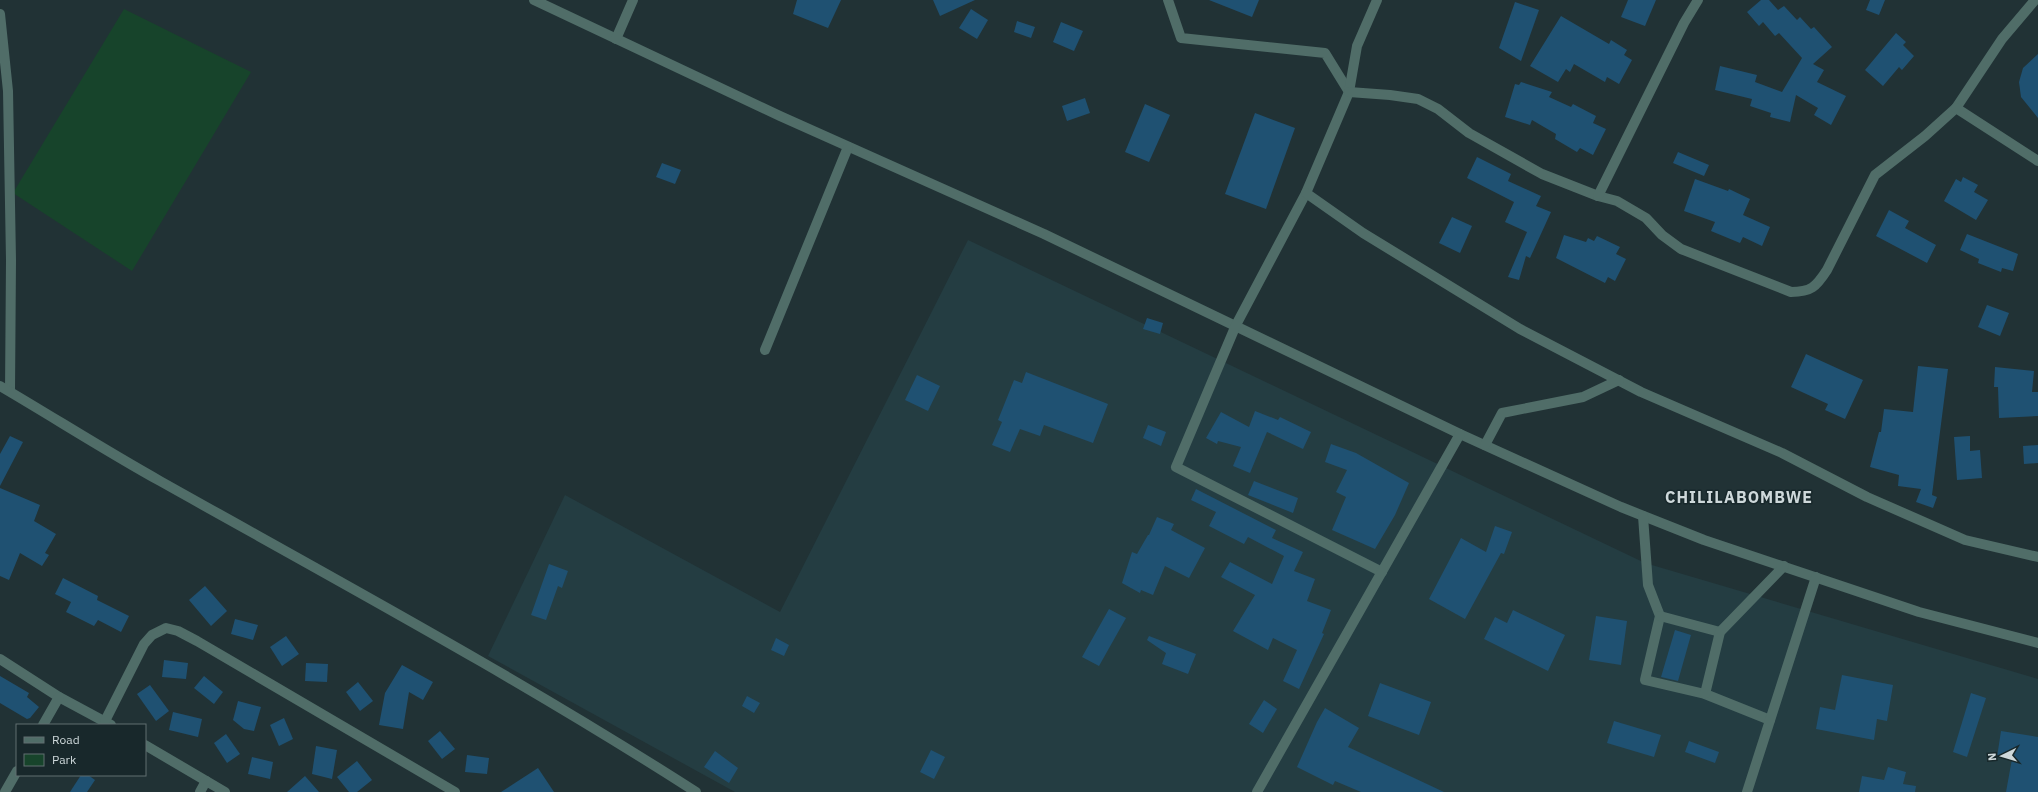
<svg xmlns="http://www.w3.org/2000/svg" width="2038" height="792" viewBox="0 0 2038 792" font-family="'IBM Plex Sans',sans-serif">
	<rect width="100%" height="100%" fill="#213235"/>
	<path fill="#243d42" d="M968,240l677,323 393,116v113h-1303l-247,-136 77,-161 215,117z"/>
	<path fill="#17442b" d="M124,9l127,63 -119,199 -119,-78z"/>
	<g fill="#1f5172">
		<path d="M797,0h44l-13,28 -35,-14z"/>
		<path d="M933,0h42l-35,16z"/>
		<path d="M1209,0h50l-7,17z"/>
		<path d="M1628,0h28l-11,26 -24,-9z"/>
		<path d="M1761,0h8l9,10 6,-4 13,14 3,-3 11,12 3,-2 18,20 -19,17 11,6 -7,12 29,14 -15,29 -17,-10 4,-7 -22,-13 -6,27 -20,-5 1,-4 -21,-7 2,-7 -37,-9 5,-24 37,9 -2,7 27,10 20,-34 -23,-25 -4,3 -12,-14 -4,4 -12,-14z"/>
		<path d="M1870,0h15l-6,15 -13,-5z"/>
		<path d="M1515,2l24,8 -18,51 -22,-13z"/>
		<path d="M971,9l17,11 -11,19 -18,-11z"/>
		<path d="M1561,16l48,28 2,-4 16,10 -3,5 8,5 -13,24 -12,-7 -2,5 -31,-18 -4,8 -4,-3 -8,13 -28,-16z"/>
		<path d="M1017,21l18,6 -4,11 -17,-6z"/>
		<path d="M1061,22l22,9 -9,20 -21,-9z"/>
		<path d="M1896,33l10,9 -3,3 11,11 -12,14 -3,-3 -16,19 -18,-16z"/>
		<path d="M2038,54v64l-17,-21 -2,-15 4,-14z"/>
		<path d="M1521,82l31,10 -3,5 22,10 2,-3 23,12 -3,7 13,6 -13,26 -13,-7 -3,4 -22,-13 1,-5 -24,-14 -2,5 -25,-8 10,-33 4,1z"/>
		<path d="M1085,98l5,15 -23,8 -5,-15z"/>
		<path d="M1145,104l25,11 -21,47 -24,-10z"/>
		<path d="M1255,113l40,15 -29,81 -41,-15z"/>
		<path d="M1678,152l31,13 -5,11 -31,-13z"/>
		<path d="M1477,157l34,17 -3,7 33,15 -5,10 15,6 -21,46 -4,-2 -7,24 -11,-3 19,-45 -22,-10 9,-20 -47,-24z"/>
		<path d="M662,163l19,7 -6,14 -19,-7z"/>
		<path d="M1963,177l15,8 -4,7 14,8 -12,20 -32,-19 12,-22 5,3z"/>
		<path d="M1695,179l33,12 1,-2 21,10 -7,16 27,12 -8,19 -19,-9 -3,6 -29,-12 4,-9 -31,-11z"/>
		<path d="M1889,210l20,11 -4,7 31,17 -9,18 -51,-27z"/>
		<path d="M1452,217l20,9 -12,27 -21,-10z"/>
		<path d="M1967,234l51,20 -5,17 -11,-3 -1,4 -23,-9 1,-4 -19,-9z"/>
		<path d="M1564,235l22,7 2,-4 6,3 3,-5 23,11 -4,7 10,5 -11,22 -7,-4 -3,6 -49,-25z"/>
		<path d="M1987,305l22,8 -9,23 -22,-9z"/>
		<path d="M1147,318l16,5 -3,11 -17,-5z"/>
		<path d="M1806,354l57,26 -18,39 -20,-9 3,-6 -37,-17z"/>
		<path d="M1918,366l30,3 -16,126 5,2 -4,11 -17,-6 5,-13 -23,-3 1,-11 -29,-8 9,-35h2l3,-23 29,3z"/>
		<path d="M1995,367l39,4 -2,21h6v24l-39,2 -1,-31h-4z"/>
		<path d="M1026,372l82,32 -15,39 -49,-18 -4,11 -20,-7 -10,23 -18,-7 10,-23 -4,-2 16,-40 8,3z"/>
		<path d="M917,375l23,11 -12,25 -23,-11z"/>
		<path d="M1255,411l23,9 2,-3 31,15 -8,17 -36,-17 -17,41 -17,-7 8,-19 -23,-6 -1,3 -11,-6 15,-26 28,15z"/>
		<path d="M1148,425l18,7 -5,14 -18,-8z"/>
		<path d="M10,436l13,6 -23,44v-32z"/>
		<path d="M1970,436v15l10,-1 2,28 -25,2 -3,-43z"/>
		<path d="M1331,444l25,9 53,30 -14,32 -20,34 -43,-19 14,-33 -10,-5 11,-22 -22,-8z"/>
		<path d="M2038,445v18l-14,1 -1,-18z"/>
		<path d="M1254,481l44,17 -5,15 -45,-18z"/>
		<path d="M0,488l40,17 -6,16 22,13 -11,19 4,2 -7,11 -22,-13 -11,27 -9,-4z"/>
		<path d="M1196,489l80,41 -4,8 31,14 -9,19 21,8 -8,22 24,9 -9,23 2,1 -25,55 -16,-8 14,-31 -24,-12 -5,12 -35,-19 22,-36 -34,-18 9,-15 42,22 12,-28 -36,-19 -4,7 -35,-18 7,-14 -25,-12z"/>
		<path d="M1157,517l17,7 -3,6 34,18 -16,30 -24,-12 -12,29 -12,-5 -1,3 -18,-10 10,-31 5,2 11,-19h1z"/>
		<path d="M1495,526l17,6 -8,22 -3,-1 -36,66 -36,-20 32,-61 25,14z"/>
		<path d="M549,564l19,7 -6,17 -4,-2 -12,34 -15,-5z"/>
		<path d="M63,578l35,18 -1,4 32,16 -8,16 -23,-12 -4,6 -28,-14 5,-10 -16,-8z"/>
		<path d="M205,586l22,25 -16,15 -22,-26z"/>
		<path d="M1109,609l17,9 -27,48 -17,-9z"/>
		<path d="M1513,610l52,25 -17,36 -64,-32 11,-22 12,6z"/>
		<path d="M1596,616l31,5 -6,44 -32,-5z"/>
		<path d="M235,619l23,6 -5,15 -22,-6z"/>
		<path d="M1675,630l16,5 -13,46 -17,-4z"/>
		<path d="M286,636l13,18 -17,12 -12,-19z"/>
		<path d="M1149,636l47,18 -8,20 -26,-10 4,-11 -19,-13z"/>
		<path d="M776,638l13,7 -5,11 -13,-6z"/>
		<path d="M164,660l24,3 -2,16 -24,-2z"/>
		<path d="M306,663l22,1 -1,18 -22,-1z"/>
		<path d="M402,665l31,17 -10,18 -14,-8 -6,37 -24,-4 6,-32z"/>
		<path d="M1842,675l51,10 -6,36 -10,-2 -3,21 -58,-11 4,-22 15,3z"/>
		<path d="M0,676l29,17 -2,4 12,10 -9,11 -3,1 -27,-16z"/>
		<path d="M204,676l19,16 -9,12 -20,-16z"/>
		<path d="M358,682l15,19 -13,10 -14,-19z"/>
		<path d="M1380,683l51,19 -12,33 -51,-19z"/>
		<path d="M150,685l19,26 -13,10 -19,-27z"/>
		<path d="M1971,693l15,5 -19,59 -14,-5z"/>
		<path d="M747,696l13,7 -6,10 -12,-7z"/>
		<path d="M1264,700l13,9 -14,24 -14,-9z"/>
		<path d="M238,701l23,6 -7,24 -10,-2 -11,-9z"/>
		<path d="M1325,708l34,20 -11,19 96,45h-83l-26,-11 -2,4 -36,-18 20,-45z"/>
		<path d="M173,712l29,7 -4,18 -29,-7z"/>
		<path d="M284,718l9,21 -14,7 -9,-21z"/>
		<path d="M1614,721l47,14 -7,22 -47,-14z"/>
		<path d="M440,731l15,18 -13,10 -14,-18z"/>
		<path d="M2001,731l37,6v55h-32l6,-33 -15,-2z"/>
		<path d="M226,734l14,20 -13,9 -13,-20z"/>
		<path d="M1689,741l30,11 -4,11 -30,-11z"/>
		<path d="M316,746l21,4 -5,29 -20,-5z"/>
		<path d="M931,750l14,7 -11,22 -14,-7z"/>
		<path d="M715,751l23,17 -9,15 -25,-16z"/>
		<path d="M467,755l22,3 -2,16 -22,-2z"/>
		<path d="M252,757l21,5 -3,17 -22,-5z"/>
		<path d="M357,761l15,19 -15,12h-8l-12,-15z"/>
		<path d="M1888,767l18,5 -3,12 13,2 -1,6h-56l3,-16 22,4z"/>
		<path d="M538,768l16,24h-53z"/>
		<path d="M81,775h7l7,5 -8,12h-17z"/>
		<path d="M305,776l14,16h-32z"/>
	</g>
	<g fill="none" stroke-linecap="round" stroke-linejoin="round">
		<g stroke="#506d68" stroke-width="10">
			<path d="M534,0l246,116 264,118 416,200 161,73 83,33 215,72 119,31"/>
			<path d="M1168,0l13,38 144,15 24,39"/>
			<path d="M1377,0l-20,46 -8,46 -43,101 -70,132 -60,142 206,105"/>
			<path d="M0,14l8,77 3,169 -1,131"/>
			<path d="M616,39l17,-39"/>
			<path d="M1349,92l41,3 28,4 20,10 31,24 73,41 56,22 19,5 29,17 16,17 19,14 110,43c20,0 25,-5 36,-22l48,-95 50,-39 31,-28 46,-69 33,-39"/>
			<path d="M1956,108l82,53"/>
			<path d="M1306,193l57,40 157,96 121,63 141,61 85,44 98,43 73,17"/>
			<path d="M1598,196l86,-173 14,-23"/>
			<path d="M765,350l83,-203"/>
			<path d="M0,386c53,31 106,65 160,95 180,101 362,199 536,311"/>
			<path d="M1485,445l17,-32 81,-16 36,-17"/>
			<path d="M1643,516l5,69 12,31 -15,64 60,14 65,26"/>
			<path d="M1660,616l60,16"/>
			<path d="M0,659l59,38 52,28"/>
			<path d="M1705,694l15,-62 64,-66"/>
			<path d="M105,721l39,-77 8,-9 14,-7 12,3 19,10 258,151"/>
			<path d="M43,725l16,-28"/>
			<path d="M145,745l80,47"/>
			<path d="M5,792l12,-21"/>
			<path d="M200,792l6,-11"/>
			<path d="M1257,792l203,-358"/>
			<path d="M1747,792l69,-215"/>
		</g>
	</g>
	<g text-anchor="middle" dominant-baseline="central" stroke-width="3" stroke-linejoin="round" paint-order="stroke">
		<g font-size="16" font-weight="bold" letter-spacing="1" fill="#ced8da" stroke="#18282b">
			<text x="1739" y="497">CHILILABOMBWE</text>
		</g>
	</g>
	<rect x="16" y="724" width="130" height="52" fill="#18282b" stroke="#616e71"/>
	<rect x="24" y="737" width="20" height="6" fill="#506d68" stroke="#616e71"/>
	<text x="52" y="744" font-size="12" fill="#ced8da">Road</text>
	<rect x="24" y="754" width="20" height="12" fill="#17442b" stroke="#616e71"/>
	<text x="52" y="764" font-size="12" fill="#ced8da">Park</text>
	<g transform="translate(2002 756) rotate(265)" stroke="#18282b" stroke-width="3" paint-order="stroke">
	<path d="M0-3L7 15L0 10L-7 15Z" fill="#ced8da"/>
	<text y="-6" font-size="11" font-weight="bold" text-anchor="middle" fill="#ced8da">N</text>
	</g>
</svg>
